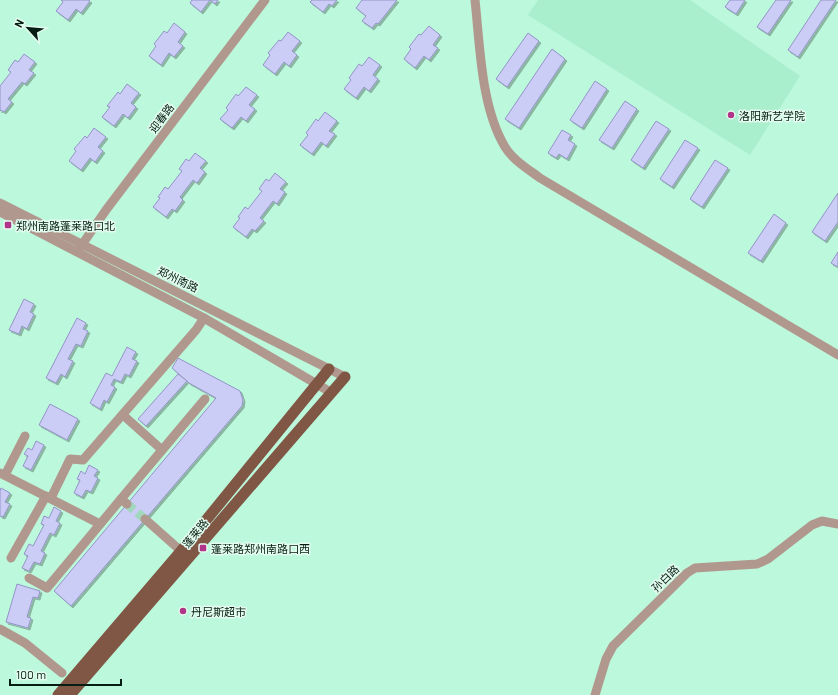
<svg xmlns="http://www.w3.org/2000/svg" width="838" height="695" viewBox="0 0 838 695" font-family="Barlow,'Noto Sans SC',sans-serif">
	<defs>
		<filter id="shadow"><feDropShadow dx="2" dy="2" stdDeviation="0" flood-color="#0004"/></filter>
	</defs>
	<rect width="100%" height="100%" fill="#bcf8db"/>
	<path fill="#a9eecd" d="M538,0h152l110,76 -50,79 -222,-140z"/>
	<g fill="#cccdf7" stroke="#9394c6" filter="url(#shadow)">
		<path d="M61,0h27l2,1 -9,12 -5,-4 -8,11 -12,-9 7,-9z"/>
		<path d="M192,0h26l-3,4 -5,-4 -9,12 -11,-9z"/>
		<path d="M312,0h25l-5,6 -3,-2 -6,8 -13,-10z"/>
		<path d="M362,0h35l-19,24 -2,-1 -4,5 -10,-7 4,-5 -10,-8z"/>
		<path d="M730,0h15l-9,14 -11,-7z"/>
		<path d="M776,0h15l-23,34 -11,-7z"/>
		<path d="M821,0h15l-38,57 -10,-7z"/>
		<path d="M174,23l11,9 -7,10 5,4 -9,11 -5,-4 -8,12 -12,-9 7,-10 -2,-2 10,-13 3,2z"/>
		<path d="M429,26l11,9 -7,10 5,3 -9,12 -5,-4 -9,12 -11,-9 7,-10 -2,-2 10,-13 2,1z"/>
		<path d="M288,32l12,9 -8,10 5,4 -8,11 -5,-4 -9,12 -12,-9 7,-10 -2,-2 11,-13 2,1z"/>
		<path d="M528,33l11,8 -32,46 -11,-8z"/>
		<path d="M552,49l13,10 -46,69 -14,-9z"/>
		<path d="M24,54l11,8 -6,8 5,3 -9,11 -3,-2 -14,17 4,3 -8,10 -3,-2 -1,1v-25l11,-14 -3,-2 7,-10 3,2z"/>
		<path d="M369,57l11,8 -7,10 5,4 -9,12 -5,-4 -8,11 -12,-9 7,-9 -2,-2 10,-14 3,2z"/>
		<path d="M595,81l12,8 -25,39 -12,-8z"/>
		<path d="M127,84l12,9 -8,10 5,4 -8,11 -5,-4 -9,12 -12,-9 8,-10 -3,-1 11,-14 2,2z"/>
		<path d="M246,87l11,8 -8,10 6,4 -9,12 -5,-4 -9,11 -12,-9 8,-9 -2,-2 10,-14 2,2z"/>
		<path d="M625,101l12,8 -25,39 -13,-8z"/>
		<path d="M325,112l12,9 -8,10 6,3 -9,12 -5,-4 -9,12 -12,-9 8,-10 -2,-2 10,-14 2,2z"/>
		<path d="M656,121l13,8 -26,39 -12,-8z"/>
		<path d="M94,128l12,9 -8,10 5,4 -8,11 -5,-4 -9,12 -12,-9 7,-10 -2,-2 11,-13 2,2z"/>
		<path d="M562,130l9,5 -3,5 7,4 -8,15 -8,-5 -3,4 -8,-5z"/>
		<path d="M685,140l13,8 -26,39 -12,-8z"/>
		<path d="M195,153l11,8 -6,7 5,4 -8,11 -4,-3 -13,17 3,3 -8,11 -3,-2 -6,8 -13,-10 7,-9 -2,-1 7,-10 3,2 14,-18 -3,-2 7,-10 3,2z"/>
		<path d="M715,160l13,8 -26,39 -12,-8z"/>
		<path d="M275,173l11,9 -6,7 5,3 -8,12 -4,-3 -13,17 4,3 -9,10 -3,-2 -6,8 -13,-10 7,-9 -2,-1 7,-10 3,2 14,-18 -3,-2 7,-10 3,2z"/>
		<path d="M838,193v29l-13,19 -13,-9z"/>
		<path d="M774,214l12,9 -25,38 -13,-8z"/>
		<path d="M838,252v15l-7,-4z"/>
		<path d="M24,299l10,5 -4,8 4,2 -7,15 -5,-3 -3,8 -10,-4z"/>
		<path d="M77,318l9,5 -3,6 5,2 -7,15 -5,-2 -8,15 5,2 -8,16 -4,-3 -5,9 -10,-5z"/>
		<path d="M127,347l9,5 -4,7 5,2 -8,15 -4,-2 -4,8 -7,-3 -3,6 4,2 -8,15 -3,-2 -4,9 -10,-6 16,-30 6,3z"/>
		<path d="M178,358l62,33 3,9 -1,6 -171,200 -17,-15 162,-193 -27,-15 -17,-15z"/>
		<path d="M178,374l9,7 -41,45 -8,-7z"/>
		<path d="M50,404l28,15 -11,21 -28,-15z"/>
		<path d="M36,441l8,4 -13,25 -8,-4 5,-10 -4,-2 4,-6 4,2z"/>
		<path d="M89,465l9,5 -4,6 4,2 -7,14 -5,-2 -4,7 -8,-4 6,-13 -3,-1 4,-8 4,3z"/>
		<path d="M1,488l9,5 -5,9 5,2 -7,13 -3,-1v-25z"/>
		<path d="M54,507l7,4 -5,10 4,2 -6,12 -4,-2 -9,18 4,2 -5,11 -6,-2 -5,9 -7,-3 6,-12 -4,-2 5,-10 4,2 11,-21 -3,-1 3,-8 5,2z"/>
		<path d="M17,584l23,7 -2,7 -5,-1 -6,20 4,1 -3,10 -22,-6z"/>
	</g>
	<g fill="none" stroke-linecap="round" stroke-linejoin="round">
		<path stroke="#a1d7bd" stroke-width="9" stroke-dasharray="9 4.5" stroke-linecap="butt" d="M127,504l18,15"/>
		<g stroke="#b1988e" stroke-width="9">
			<path d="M475,0c5,46 6,107 30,147 8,13 23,22 35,31l298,177"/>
			<path d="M0,203l345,174"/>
			<path d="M0,212l204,106 128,75"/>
			<path d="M79,249l27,-39 159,-210"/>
			<path d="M123,415l38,34"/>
			<path d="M0,473l100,51"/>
			<path d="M5,475l20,-39"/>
			<path d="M51,498l19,-39 13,1 113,-130 8,-12"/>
			<path d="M121,499l84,-100"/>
			<path d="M145,519l36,32"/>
			<path d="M11,558l35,-62"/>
			<path d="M29,578l18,10 74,-89 6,5"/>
			<path d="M0,629l25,14 37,30"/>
			<path d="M595,695l11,-36 7,-13 74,-73 8,-5 62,-4 11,-5 44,-34 10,-4 16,3"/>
		</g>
		<g stroke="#805645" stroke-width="11">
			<path d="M58,695l123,-144 148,-182"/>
			<path d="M70,695l275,-318"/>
		</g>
	</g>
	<g fill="#b03588" stroke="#e5fcf0" stroke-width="1.5">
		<circle cx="731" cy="115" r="4"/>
		<rect x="4" y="221" width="8" height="8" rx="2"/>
		<rect x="199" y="544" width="8" height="8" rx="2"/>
		<circle cx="183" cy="611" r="4"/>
	</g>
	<g text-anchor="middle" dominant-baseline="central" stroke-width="3" stroke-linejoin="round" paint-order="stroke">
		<g font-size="11" fill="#051d13" stroke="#e5fcf0" text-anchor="start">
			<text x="739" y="115">洛阳新艺学院</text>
			<text x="16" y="225">郑州南路蓬莱路口北</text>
			<text x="211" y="548">蓬莱路郑州南路口西</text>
			<text x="191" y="611">丹尼斯超市</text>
		</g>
		<g font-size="11" fill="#051d13" stroke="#e5fcf0">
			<text transform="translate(161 118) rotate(-53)">迎春路</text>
			<text transform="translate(178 279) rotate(26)">郑州南路</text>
			<text transform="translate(195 533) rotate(-51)">蓬莱路</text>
			<text transform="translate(665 578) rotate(-44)">孙白路</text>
		</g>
	</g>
	<g transform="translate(28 28) rotate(297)" stroke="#e5fcf0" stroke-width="3" paint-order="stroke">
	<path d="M0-3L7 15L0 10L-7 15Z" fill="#051d13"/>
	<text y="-6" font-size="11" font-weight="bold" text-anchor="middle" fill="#051d13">N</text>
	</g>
	<path d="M10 679v6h111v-6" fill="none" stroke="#051d13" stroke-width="2"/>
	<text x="16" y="679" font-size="12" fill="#051d13" stroke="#e5fcf0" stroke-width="3" paint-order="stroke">100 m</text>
</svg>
